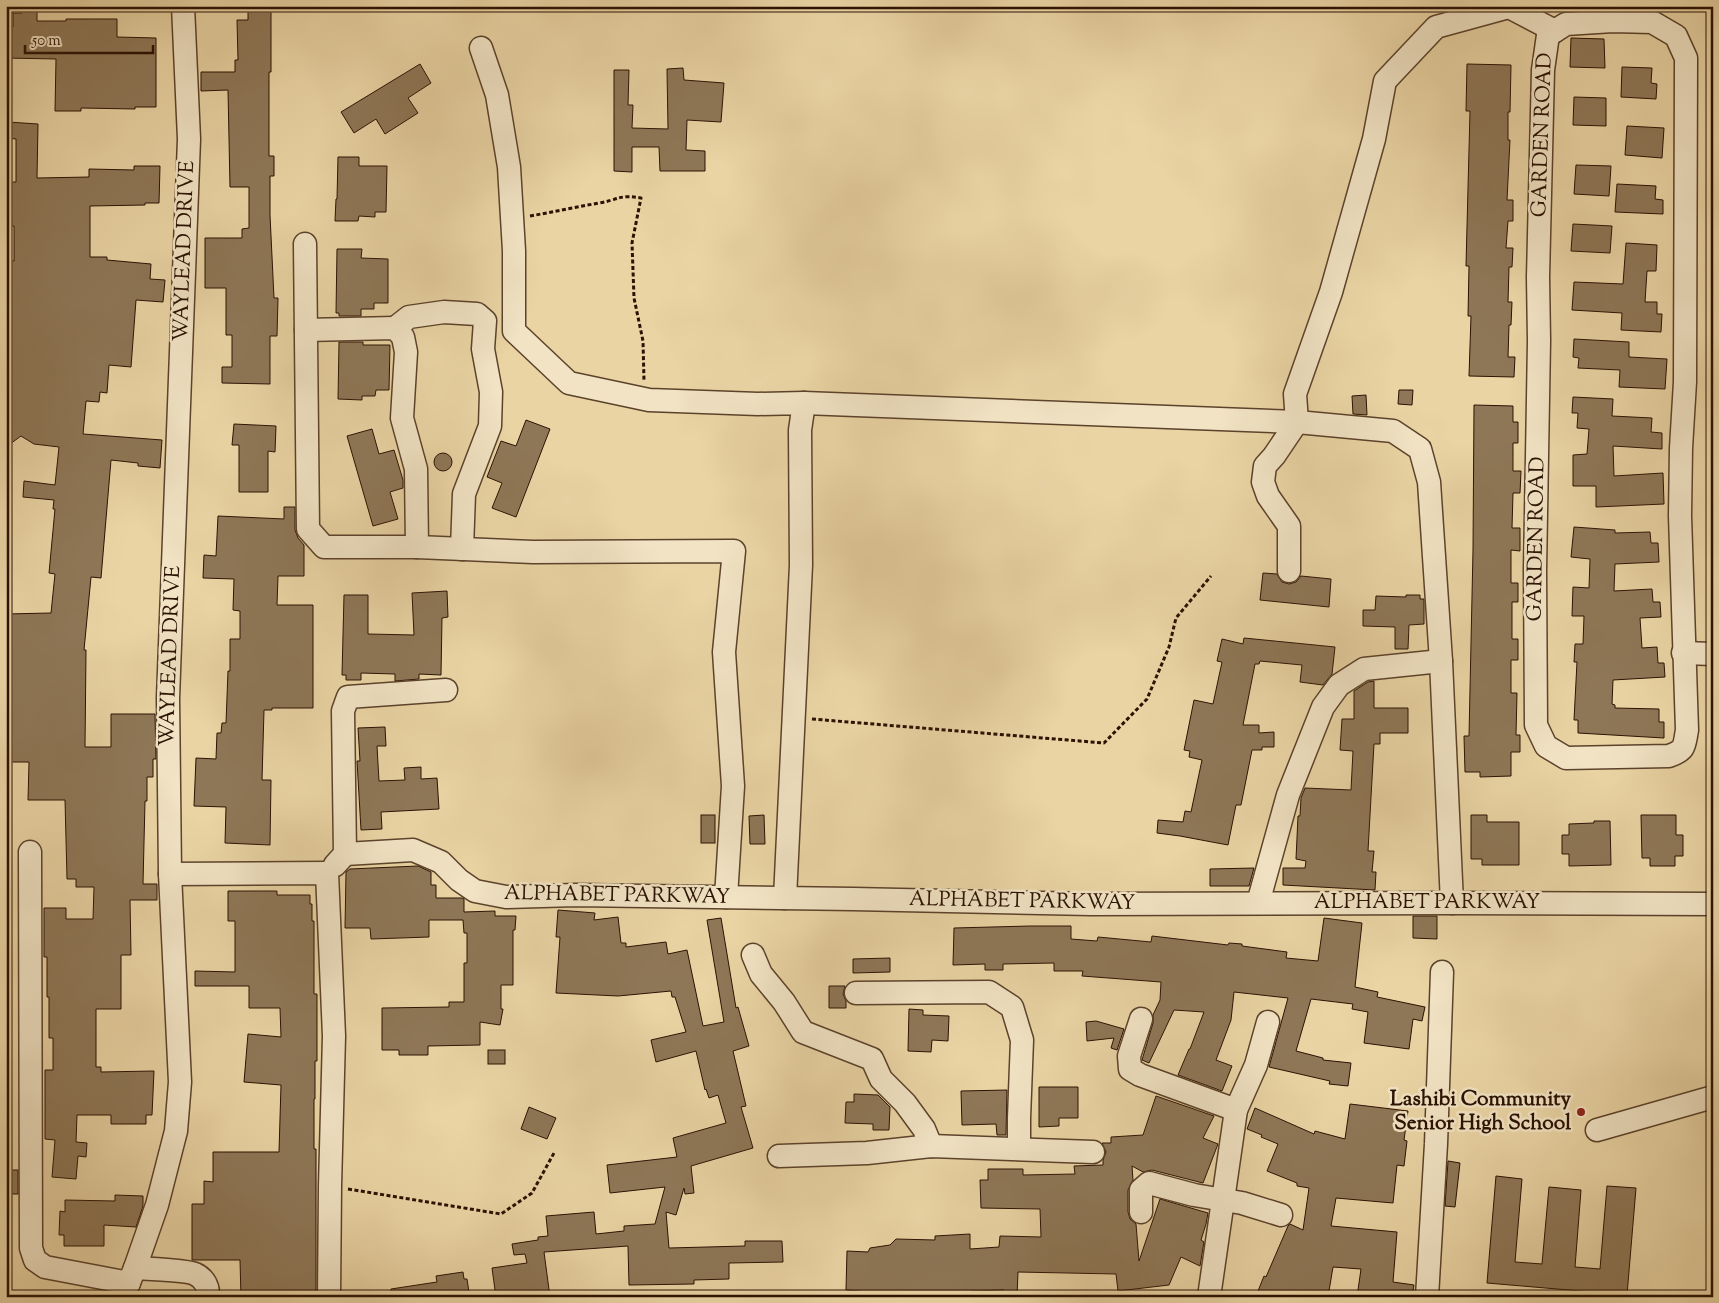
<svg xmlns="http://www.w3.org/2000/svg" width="1719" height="1303" viewBox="0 0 1719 1303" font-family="'Sorts Mill Goudy',serif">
	<rect width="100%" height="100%" fill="#ead4a4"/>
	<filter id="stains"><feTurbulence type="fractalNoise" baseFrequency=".004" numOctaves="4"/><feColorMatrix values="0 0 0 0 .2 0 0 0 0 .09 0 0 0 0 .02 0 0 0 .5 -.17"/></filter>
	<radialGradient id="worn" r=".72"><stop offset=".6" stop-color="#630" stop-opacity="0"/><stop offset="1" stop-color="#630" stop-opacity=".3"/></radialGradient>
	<g fill="#8e7757" stroke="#2b1203">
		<path d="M248,6h23v66h-2v84h5v20h-4v39l4,83h4l-1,38h-7v48l-48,-1v-16h10v-32h-6v-47h-21v-50h37v-9l7,-1v-41h-19l-2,-97 -27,1v-19h34v-12h3l-1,-40h11z"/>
		<path d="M21,9h16v12h29v-2h51v18l39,1v69h-21v2l-54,-1v3h-26l1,-52 -50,-1v-31h7v-14h9z"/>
		<path d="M1571,38l33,1 1,29 -35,-1z"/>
		<path d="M420,64l11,19 -23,15 10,15 -33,21 -9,-15 -22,14 -13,-21z"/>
		<path d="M1467,64l44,1 -1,47h-2v28h2l-3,60h6v21h-5l-2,27h7l-1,19h-3l-1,35h4l-1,23h-2l-1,32h7l-1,20 -45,-1 2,-60h-3l1,-50h-3l4,-155h-4z"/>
		<path d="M1622,67l30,1 -1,15 6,1 -1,15 -35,-2z"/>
		<path d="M683,68l1,12 40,3 -3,39 -34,-2 -1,30 19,1v20h-45l-1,-24h-27v25l-18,-1v-101h15l-1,35h5l-1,23 36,1 -1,-60z"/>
		<path d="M1574,97l32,1v28l-33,-1z"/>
		<path d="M8,122l30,2 -1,54 52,-1v-8l45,1v-4h26l-1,37h-14v2l-55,1v51h17v3l44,4 -1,15 15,1 -2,22 -27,-2 -5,67 -22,-2 -2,28 -7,-1 -1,10 -13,-1 -3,33 79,6 -2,28 -22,-2v-3l-27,-3 -10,118 -10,-1 -7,73h2l-1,97h26v-33h44l1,45h-3v18h-6v24h-2l-2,83h14v16h-27l1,55h-10v54h-25v58h5v5l53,-1 -2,44h-6v9h-35v-9h-34l-1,27 11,1 -1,14 -8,-1 -2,23 -24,-2 3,-37 -10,-1v-69h8v-32h-4v-41h-2v-40h-3v-49h22v11h27l1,-32h-18v-8h-9l-2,-79h-37l1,-38h-23v-148l45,-1 4,-39 -6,-1 6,-64h-2l1,-9 -31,-3 1,-16 31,4 4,-38 -25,-3 -13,-8 -15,11v-186h8v-35h-8v-44h10v-43l-8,-1z"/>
		<path d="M1627,126l37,2 -2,30 -37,-3z"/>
		<path d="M338,157h21v9h28l-1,46h-11v5l-16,-1 -1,5h-23l1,-22h1z"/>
		<path d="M1576,165l35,1 -2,30 -35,-2z"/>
		<path d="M1617,184l39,2 -1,13 8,1v14l-48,-2z"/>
		<path d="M1573,224l39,2 -2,27 -39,-2z"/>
		<path d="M1626,243l31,2 -1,26h-9l-2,31h12v12h5l-1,18 -40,-2 1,-17 -50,-3 2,-28 49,2z"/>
		<path d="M337,249h25l-1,9 27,1v44h-14v6h-13v7h-22v-3h-3z"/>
		<path d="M1574,339l55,3v15l38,2 -2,30 -46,-2 1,-17 -42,-2 1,-10 -6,-1z"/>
		<path d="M339,342h24v3h27l-1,45h-13l-1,6h-13v4l-24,-1z"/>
		<path d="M1399,390h14l-1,15 -14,-1z"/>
		<path d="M1366,395l1,20 -14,-1 -1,-18z"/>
		<path d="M1573,397l40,2 -1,17 40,2 -1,14 11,1v16l-49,-3 1,30 49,-3 1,31 -68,3v-21h-23v-31l14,-1 2,-25 -12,-1 1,-15h-6z"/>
		<path d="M1474,405l39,1v16h5v21h-5v28h8l-1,22h-7l-1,35h8v23l-9,-1v33h7v19h-6v37h6v21h-7v33h6l-1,42h4v17h-9v24l-31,1v-5h-15l-1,-36h5l4,-186z"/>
		<path d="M526,420l24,9 -34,88 -24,-9 10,-25 -15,-6 14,-36 15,5z"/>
		<path d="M234,424l42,2 -1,26 -7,-1v41h-29v-47h-7z"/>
		<path d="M372,429l7,25 15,-4 9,30v8l-13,4 8,27 -25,7 -26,-90z"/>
		<circle cx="443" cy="462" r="9"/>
		<path d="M284,507h11v23l3,8 6,7v31h-26l-1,29h36v103h-41v2h-8l-2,70h9l-1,65 -45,-2 1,-36 -32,-1 2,-48 20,1 1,-26h4l1,-10h4l2,-52h2v-32h10v-28l-7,-1 1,-31 -31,-1 1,-23 12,1 2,-40 66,3z"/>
		<path d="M1574,527l41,3v3l35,-1 1,11h7l1,19 -44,2 -1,27 38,-2 1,13h7l1,15 -21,1 2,30 15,-1 1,16h6l1,14 -52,3 -1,24 3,1v3l44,1v13h5v16l-86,-5v-13h-4l3,-58h-3l1,-18h8l1,-28h-12l1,-29 16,1 1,-29 -19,-2z"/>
		<path d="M1263,573l14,1 5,8 7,2 7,-2 5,-6 30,3 -2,28 -69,-7z"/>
		<path d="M447,591l1,26 -6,1 -1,57 -22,-1v5l-24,2v-7l-34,-1v7h-15v-5h-4l2,-80h24v39l46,1 -2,-42z"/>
		<path d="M1406,595h14v4h4v25l-15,1 -1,24h-13v-22l-32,-1v-16h12l1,-14 30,1z"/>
		<path d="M1244,638l91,9 -3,27 -9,11 -23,-3 2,-17 -42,-4 -1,3h-4l-12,61h16v8l15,-1v15h-12v3h-10l-11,55h-5l-8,40 -48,-9 -23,-3 1,-13 25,2 2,-11 6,1 11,-52 -13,-3 1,-6 -6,-1 10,-50 19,4 9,-42 -5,-1 5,-22 21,5z"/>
		<path d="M1374,681v27h34v25h-28v11h-6l-6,107h6l-2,21h4l-1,18 -92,-5v-17h22l1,-7 -10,-2 2,-43h2l1,-18 4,-10 46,2 2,-39 -13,-1 2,-31h12v-28l14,-9z"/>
		<path d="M385,727l1,19h-9l2,35 26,-1 -1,-12 17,-1v12l16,-1 2,31 -58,3 1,17 -21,1 -4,-69h3l-2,-33z"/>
		<rect x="701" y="815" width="14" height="28"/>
		<path d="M764,815l1,29h-15l-1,-28z"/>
		<path d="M1471,815h16v7h32v43h-37v-6h-11z"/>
		<path d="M1641,815h35v20h7v21h-8v10h-25v-8h-8z"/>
		<path d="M1594,821h16l1,44 -42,1v-12h-7v-19h7v-11l25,-1z"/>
		<path d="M418,866l13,6v13h5v13h26l2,1v13l31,-1v5h21l-1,14h-2v55h-12v24h2l-3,16 -20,-3v23l-52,1v9h-29v-5h-17v-42l67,-1v-5h15v-39h3v-30h-3l-1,-13h-34v17l-58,2 -1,-11h-25l1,-56 4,-3z"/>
		<path d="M1254,868l-5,18h-39v-17z"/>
		<path d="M228,891h49v4h33v9h2v17h2v73h3v67h-2v38h-1v50h2v148h-75l-1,-37h-48v-56h12v-23l9,1v-30h66l2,-67 -37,-3 4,-48 33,3 -1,-29h-31v-22h-54v-15l40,1v-51h-7z"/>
		<path d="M558,910l37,3 -1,7 24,-3 3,26h5v4l40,-5 2,12 19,-4 16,76 21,-4 -17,-102 14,-2 15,90 2,-1 11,39 -16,5 13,55 -5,1 12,41 -62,18 3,27 -9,1 -1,-6 -8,27 -10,-3 3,36 76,-2v-5h37l1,21 -54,1v16l-35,1v4l-65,1 -1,-39 -84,6 6,45h-54l-4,-29 35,-5 -2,-9 -11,1 -2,-11 26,-4v-3l10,-1 -2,-20 48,-4 2,22 28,-3v-5l31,-2 10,-37 -55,6 -3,-28 70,-8 -4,-19 53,-15 -8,-28 -9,3 -3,-9 -1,1 -9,-39 -40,11 -5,-22 35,-8 -11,-35h-3l-1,-6 -53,5 -62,-3 4,-56h-4z"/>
		<path d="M1413,916h24v23l-24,-1z"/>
		<path d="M1324,918l38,5 -7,64 23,5 -1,5 48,10 -3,14 -9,-2 -4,30 -45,-6 4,-31 -16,-3 1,-5 -42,-5 -15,52 27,7v2l28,3 -3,23 -19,-2 1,-3 -61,-14 19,-69 -54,-6 -3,28 -15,40 16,6 -10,25 -44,-16 11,-26h1l14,-37 -30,-2 -25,53 -7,-3 11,-37v-8l7,-15 1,-18 -79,-6 1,-5h-29v-8l-51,1v6h-18v-6l-32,1 1,-37 76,-2h41v13l26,2 1,-4 53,5 1,-6 76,9 1,-2 13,1v2l45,6 -1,6 32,3z"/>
		<path d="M890,958v14l-37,1v-14z"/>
		<path d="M829,986h16l-2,8 3,7v7h-17z"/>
		<path d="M909,1009l14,1v5l26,1 -1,25 -16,-1 -1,12 -23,-1z"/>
		<path d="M1096,1021l28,8 -7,21 -6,-2 3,-10 -27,3 -1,-19z"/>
		<rect x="488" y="1050" width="17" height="14"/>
		<path d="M1039,1087h39v31h-19v8l-20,1z"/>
		<path d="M1007,1090l-1,45h-9l-1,-11 -34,1 -1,-34z"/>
		<path d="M854,1094l24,1 12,12 -1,23h-16v-6l-28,-1 1,-21h8z"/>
		<path d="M1156,1096l58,20 -11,22 15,6 -15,39 -51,-13 -9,2 -11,-6 1,14 -5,10v22l2,7 6,5 3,37 21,-62 48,14 -2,11 -5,16 3,2 -4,24 -19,-9 -12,28 -51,6 -2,-17 -98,-2 -1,25h-14v-7l-33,1v6l-98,-2 -12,-4 -14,-1 1,-39 21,1 2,-4 20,-3 6,-6 39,1v-4l35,-2v15l29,-2 1,-11 41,1 -1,-28 -59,-1 -1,-28h8v-11h35v6l52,-1 -1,-8 29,-1v-5l3,-8 -4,-9h9v-6l32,-2z"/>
		<path d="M1350,1104l58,7 -4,29 3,1 -3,25 -7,-1 -4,38 -57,-5 -5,28 66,6 -4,50 21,3 -2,12h-55l4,-28 -28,-2 -5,30h-26l-13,-3 -1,3h-17l-13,-6 6,-15 2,1 22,-51 2,-2 13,6 6,-42 -12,-2v-3l-30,-12 11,-27 -17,-7 1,-2 -15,-6 8,-21 59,26 1,-3 30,8z"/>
		<path d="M529,1107l27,11 -9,21 -26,-10z"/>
		<path d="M1448,1161l12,2 -5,44 -10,-1z"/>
		<rect x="6" y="1170" width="12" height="24"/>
		<path d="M1496,1176l26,3 -7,83 27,2 7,-77 32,3 -6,77 25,2 7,-83 29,2 -9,107 -140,-12z"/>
		<path d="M115,1195l28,1v10l-7,21 -32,-2v21h-40v-11h-5l1,-24 5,1v-12l50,1z"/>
		<path d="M463,1272l1,7h3l2,13 -3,1 1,4h-76v-8l46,-7 -1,-6z"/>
	</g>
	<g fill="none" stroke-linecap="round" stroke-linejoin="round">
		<defs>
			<g id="minor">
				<path d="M1613,21l39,1 24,14 10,22 -1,324 -4,66 -1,68 7,214c-3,16 -1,20 -18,26l-103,2 -20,-12 -10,-21 -1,-154 4,-230 -1,-64 5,-207 5,-35 18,-11z"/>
				<path d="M481,48l16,47 12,72 5,84v80l55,52 80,17 109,4 46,-1 -4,27 1,135 -16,333"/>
				<path d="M305,244l3,285 16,18h93l116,5 201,-1 -10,101 9,134 -7,111"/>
				<path d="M395,328l14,-11 35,-5 33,2 8,7 -2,28 8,43 -1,34 -26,68 -2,55"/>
				<path d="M306,330l89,-2 8,9 3,15 -4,66 14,51 1,78"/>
				<path d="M804,403l493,19 96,9 27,18 9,33 12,179 11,242"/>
				<path d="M1289,571v-45l-21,-30 -5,-14 2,-16 9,-10 23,-34 -2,-28 36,-102 43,-153 11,-58 51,-54 73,-20 46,24"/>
				<path d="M1683,653l30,1"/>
				<path d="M30,852l1,396 4,12 10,7 84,16"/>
				<path d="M345,854l68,-4 28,12 18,18 16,11 31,6 70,-2 277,4 238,5 361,-1 261,1"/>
				<path d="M335,865l10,-11 -2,-143 5,-14 98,-7"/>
				<path d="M170,874l157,-1 7,163 -4,150 -1,111"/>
				<path d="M1258,903l30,-108 35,-88 16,-22 25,-16 77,-8"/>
				<path d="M753,955l8,19 23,28 19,30 69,27 9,20 24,24 19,26 7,17"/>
				<path d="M856,993l133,-1 23,15 10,33 -3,78v31"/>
				<path d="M1141,1019l-12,37 1,13 10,6 96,35"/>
				<path d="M1597,1130l116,-33"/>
				<path d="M779,1156l88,-3 64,-7 162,6"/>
				<path d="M1141,1212v-22l8,-7 45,12 48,8 39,12"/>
				<path d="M135,1268c12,1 52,2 60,6 9,4 15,14 12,23"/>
				<path d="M123,1297l12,-29 22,-63 19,-74 4,-49 -10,-208 -2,-176 21,-559 -6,-133"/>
				<path d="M1209,1297l27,-187 20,-45 12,-43"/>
				<path d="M1427,1297l9,-153 6,-172"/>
			</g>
		</defs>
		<use href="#minor" stroke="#5b422b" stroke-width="25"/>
		<g stroke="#2b1203" stroke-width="3" stroke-dasharray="4 2.5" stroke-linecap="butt">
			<path d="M530,216c23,-4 46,-9 69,-13 19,-3 21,-9 42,-5l-9,45 2,55 9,43 1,40"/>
			<path d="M812,719l292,24 43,-44 22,-52 7,-29 35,-42"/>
			<path d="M348,1189l153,25 31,-21 22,-40"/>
		</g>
		<use href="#minor" stroke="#f1e3c4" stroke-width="22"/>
	</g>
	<circle fill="#8f2418" stroke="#f1e3c4" stroke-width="2" cx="1581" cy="1112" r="5"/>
	<g text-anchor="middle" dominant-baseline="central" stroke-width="5" stroke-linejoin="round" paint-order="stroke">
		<g font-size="21" fill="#2b1203" stroke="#f1e3c4">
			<text transform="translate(1543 135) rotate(-88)">GARDEN ROAD</text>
			<text transform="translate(185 251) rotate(-88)">WAYLEAD DRIVE</text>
			<text transform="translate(1537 539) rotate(-89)">GARDEN ROAD</text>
			<text transform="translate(171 656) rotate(-88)">WAYLEAD DRIVE</text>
			<text transform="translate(617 896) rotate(1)">ALPHABET PARKWAY</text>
			<text transform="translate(1022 902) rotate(1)">ALPHABET PARKWAY</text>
			<text x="1427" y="903">ALPHABET PARKWAY</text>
		</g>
		<g font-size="21" font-weight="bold" fill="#2b1203" stroke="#f1e3c4" text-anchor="end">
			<text x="1571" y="1100">Lashibi Community<tspan x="1571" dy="24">Senior High School</tspan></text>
		</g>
	</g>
	<rect width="1719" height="1303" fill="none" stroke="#ead4a4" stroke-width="25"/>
	<rect x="8" y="8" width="1704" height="1288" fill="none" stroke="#2b1203" stroke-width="2.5"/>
	<rect x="12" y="12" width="1694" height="1278" fill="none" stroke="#2b1203"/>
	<path d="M25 45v8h128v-8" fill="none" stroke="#2b1203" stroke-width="2.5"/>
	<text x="32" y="45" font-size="15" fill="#2b1203" stroke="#f1e3c4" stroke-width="4" paint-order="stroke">50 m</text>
	<rect width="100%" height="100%" filter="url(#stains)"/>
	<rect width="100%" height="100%" fill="url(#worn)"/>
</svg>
